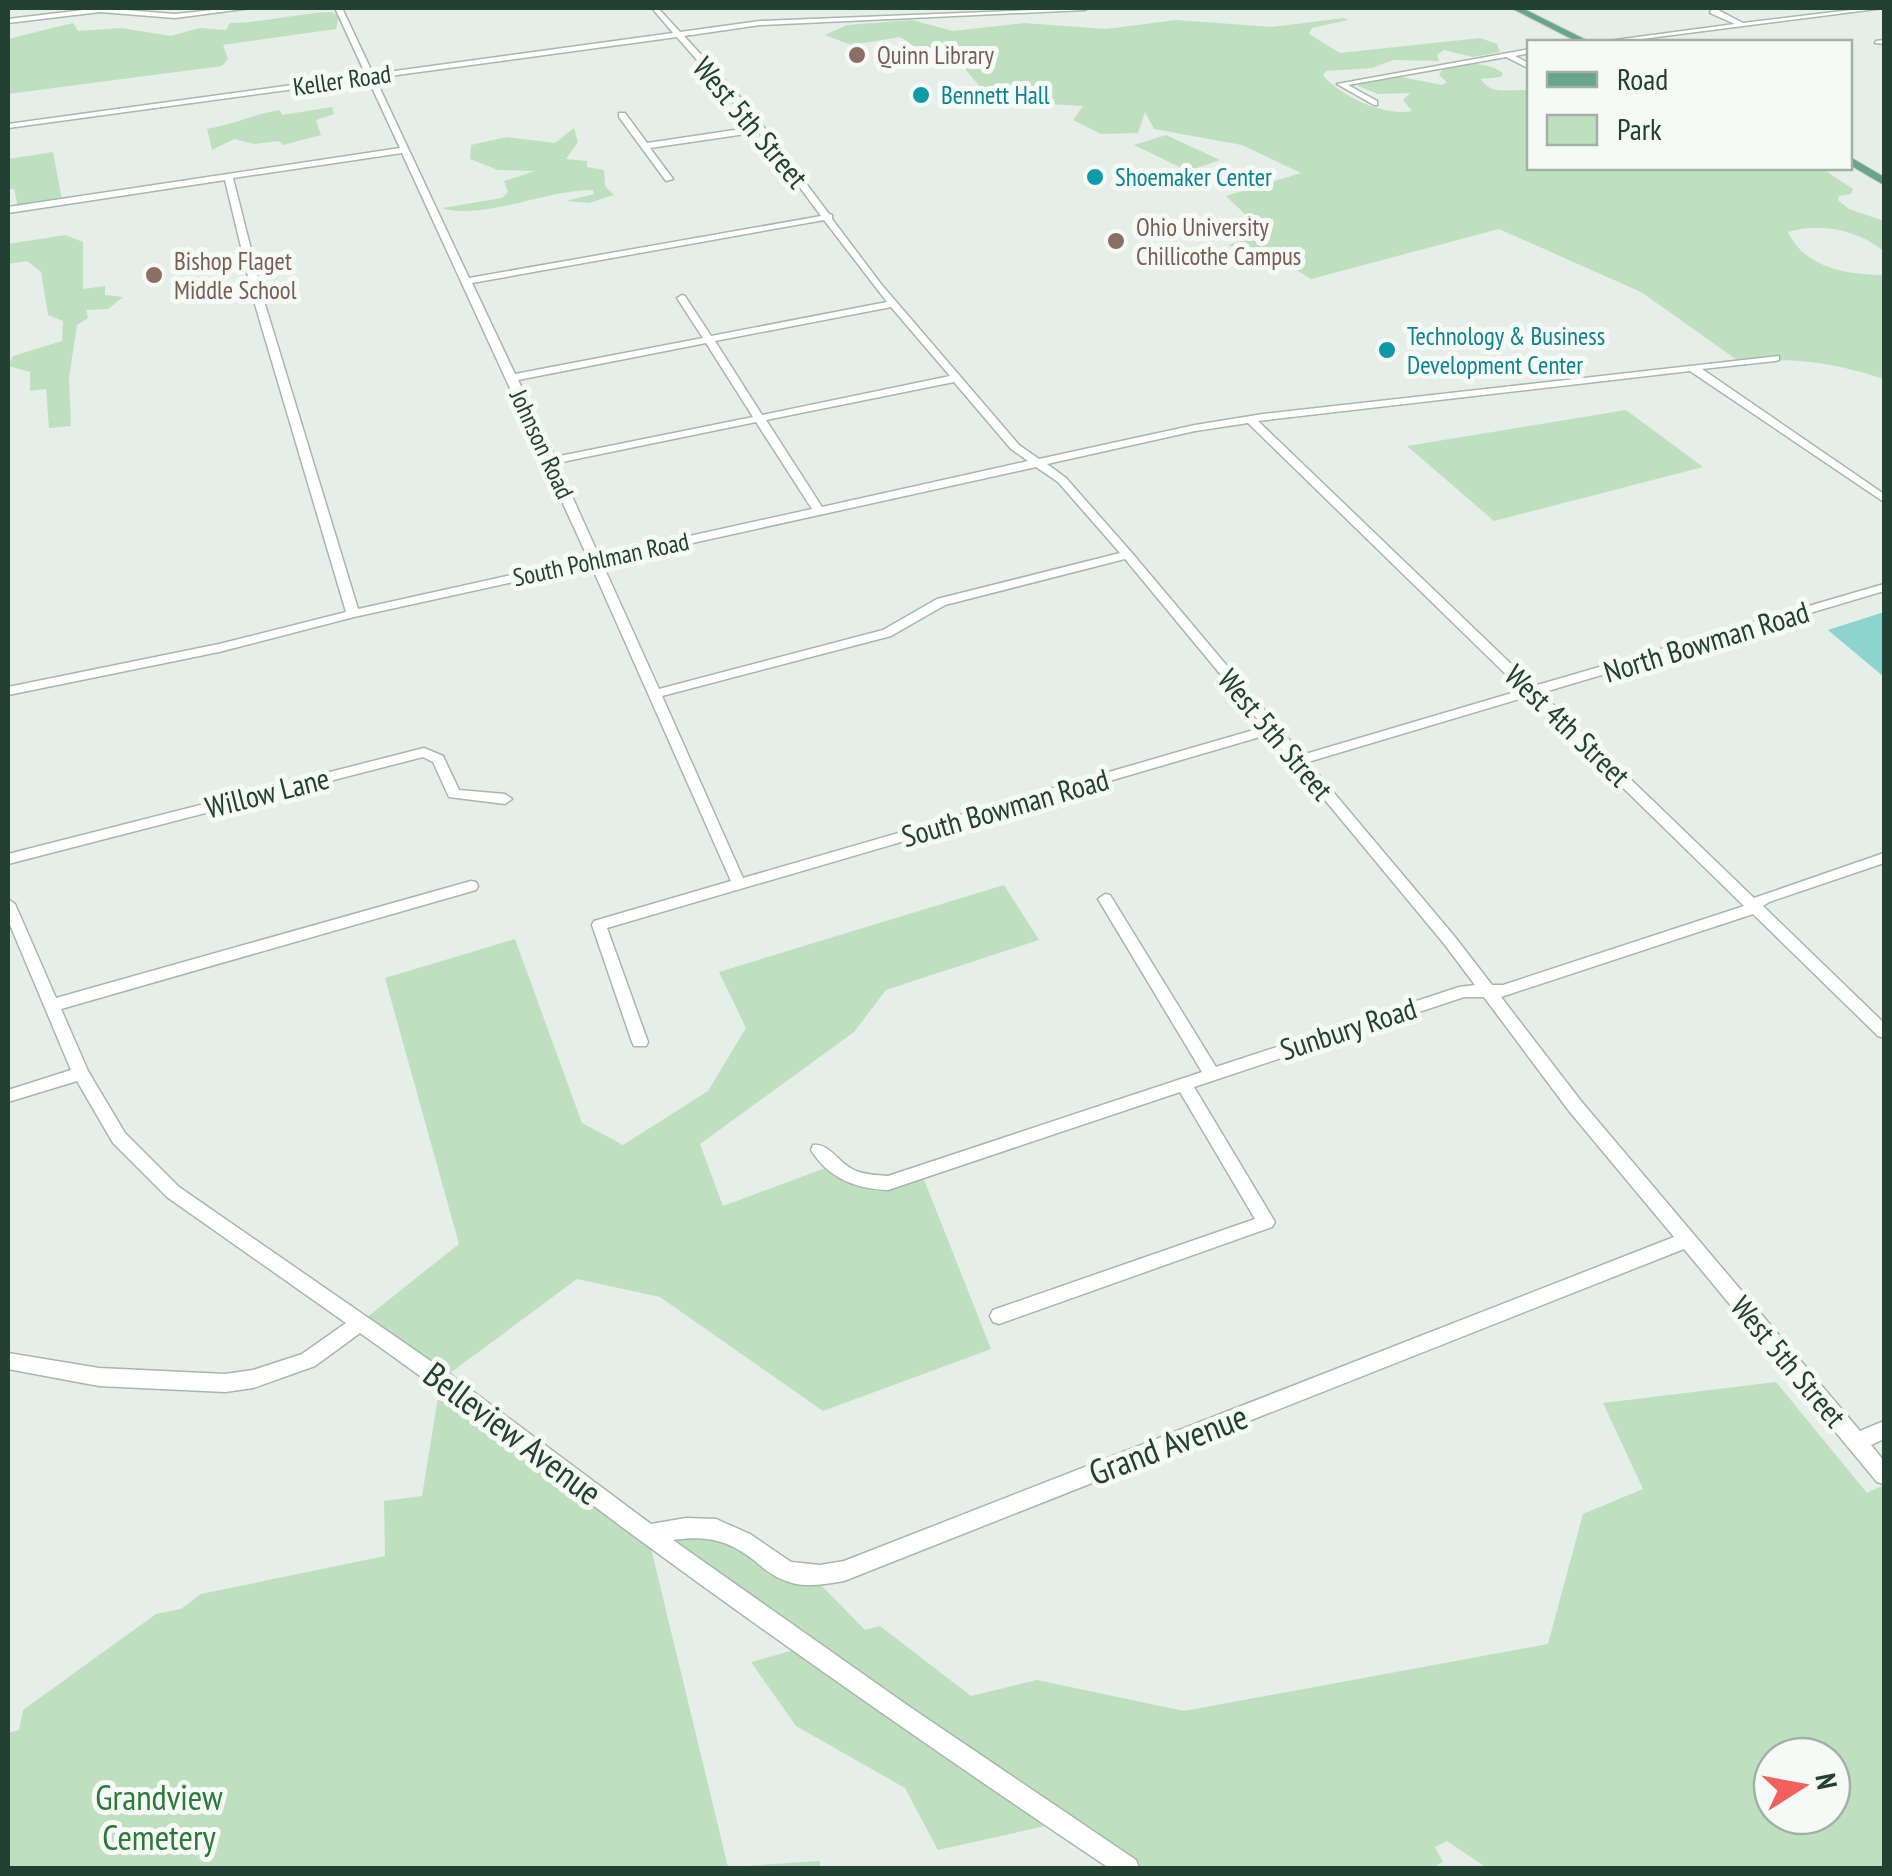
<svg xmlns="http://www.w3.org/2000/svg" width="1892" height="1876" viewBox="0 0 1892 1876" font-family="'PT Sans Narrow',sans-serif">
	<rect width="100%" height="100%" fill="#e5eee8"/>
	<g fill="#bee0bf" fill-rule="evenodd">
		<path d="M332,12l7,4 -3,13 -113,16 5,14 -6,7 -214,28v-55l65,-16 5,8 43,-3 50,8 29,-8 26,2 4,-7c33,0 67,-10 102,-11z"/>
		<path d="M1344,18l4,2 -36,8 -3,6 31,19 140,-15 17,6 3,8 -27,5 -29,-7 -7,5 2,6 -46,-1 -21,8 -46,3 -3,4c16,21 63,42 89,36l-9,-11 7,-7 -32,1 -20,-8 3,-4 35,-6 46,9 5,-3 -8,-7 3,-5c22,-6 41,-10 61,3l-2,4 -20,2c9,17 31,10 48,11l1,78h291l32,21 -2,5 -12,2 -1,4 11,9 35,12v30c-28,-21 -61,-29 -96,-19 17,36 60,43 96,43v104c-46,-16 -95,-23 -144,-17l-99,-70 -142,-63 -188,50 -37,-23 -19,5 -26,-16 29,-10 -11,-19 -21,-20 75,-23 -59,-28 -88,-16 -9,-17 -7,21 -37,1 -28,-14 10,-14 -91,-5 -37,-44 -35,-7 -20,-13 -49,8 -26,-10 22,-10 65,-5 41,11 71,-8 82,6 70,-9 96,7z"/>
		<path d="M332,107l2,7 -18,6 5,15 -38,10 -4,-4 -25,3 -20,-5 -22,11 -5,-21c26,-4 47,-15 73,-19l2,5z"/>
		<path d="M574,128l4,14 -12,17 21,2v6l17,3 1,16 9,9 -25,8 -23,-2 28,-7 -1,-4c-46,-1 -109,31 -151,18l60,-10 6,-6 -4,-11 31,-10 -37,-1 -28,-11 1,-14 36,-8 48,6z"/>
		<path d="M1166,135l54,25 -32,11 -54,-26z"/>
		<path d="M53,152l9,48 -44,6 -4,-17h-6v-30z"/>
		<path d="M65,235l18,7v47l22,-3v9l18,2 -15,12 -22,1 2,8 -11,7 -8,53 2,48 -22,2 -3,-39 -16,2v-19l-22,-6 5,-10 49,-15 1,-20 -15,-6 -7,-43 -14,-11 -19,3v-20z"/>
		<path d="M1626,410l77,57 -209,54 -87,-75z"/>
		<path d="M1004,885l35,55 -153,50 -32,42 -154,112 23,62 108,-40 28,17 62,-11 70,177 -168,62 -163,-114 -83,-18 -135,100 206,155 47,-7 119,51 51,52 15,-4 91,70 66,-16 147,31 364,-67 35,-130 60,-25 -40,-86 173,-21 91,111 17,-8v383h-397l-40,-27 -12,6 8,15 -12,6h-303l-69,-45 -121,27 -33,-62 -109,-62 -45,-64 54,-15 -157,-111 80,331 92,-6v7h-812v-135l11,-3 4,-20 133,-96 25,-5 20,-15 184,-38 -1,-55 38,-5 19,-117 -80,-57 98,-78 -74,-266 130,-39 67,184 41,22 85,-54 38,-63 -27,-56zM1772,1756h60v60h-60z"/>
	</g>
	<path fill="#8dd4cf" d="M1884,612v65l-56,-47z"/>
	<g fill="none" stroke-linecap="round" stroke-linejoin="round">
		<defs>
			<g id="minor">
				<path d="M100,8l75,6 57,-6h19l-76,10 -75,-6 -92,11v-4z"/>
				<path d="M335,8h7l31,66 300,-41 -21,-25h6l22,24 80,-11 328,-13 -3,2 -325,15 -76,11 64,70 81,108 3,1v4l49,65 138,161 20,14 156,-34 68,-11 516,-58v4l-4,1 -73,8 182,125v8l-194,-131 -432,50 276,265 350,-102v7l-343,102 213,205 130,-45v10l-115,39 -6,4 121,117v15l-6,-2 -125,-122 -252,83 80,104 279,330 24,-10v18l-13,6 13,16v23l-7,-2 -193,-233 -840,332c-19,3 -37,7 -55,1 -13,-4 -24,-12 -34,-21 -26,-21 -49,-26 -82,-21l234,165 229,155 3,8h-30c-158,-106 -314,-214 -468,-327 -94,-69 -185,-141 -281,-208l-45,33 -62,22 -28,4 -126,-6 -91,-17v-16l91,15 126,6 28,-4 49,-16 44,-31 -179,-126 -54,-54 -36,-62 -69,21v-12l63,-20 -63,-150v-21l7,5 41,94 415,-117 5,1 2,4 -2,4 -415,119 27,62 37,62 54,54 269,186 203,151 35,-6 30,1 34,15 41,28 29,3 24,-4 830,-324 -105,-126 -85,-114h-20l-270,90 81,135 -3,5 -273,97 -6,-2 -3,-6 3,-6 262,-91 -75,-127 -292,98c-32,-1 -60,-12 -77,-40l2,-5c17,-2 25,18 41,25 11,5 23,5 34,6l314,-104 -104,-173 7,-5 5,1 106,172 243,-80 16,-2 -30,-40 -149,-180 -4,-1 -1,-4 -21,-26 -663,194 41,114 -2,4h-12l-2,-4 -40,-117 2,-4 137,-40 -140,-316 -237,52 -135,35 -211,43v-8l211,-43 127,-32 -92,-311 -29,-121 -217,33v-6l392,-59 -32,-69 -360,49v-4l358,-49zM677,37l78,90 -108,16 -22,-30h-6v4l47,64 7,-2 -23,-31 109,-16 62,84 -352,62 -94,-200zM402,153l186,405 -230,51 -94,-308 -31,-123zM824,220l63,82 -176,34 -26,-40 -3,-1 -5,3 26,40 -188,36 -43,-91zM891,307l59,69 -188,39 -47,-74zM706,343l47,74 -198,40 -37,-77zM954,382l57,67 17,12 -206,46 -56,-87zM756,422l56,87 -213,47 -42,-93zM1248,423l274,267 -220,65 -170,-202 -66,-75 -19,-14 148,-33zM1036,467l22,15 62,71 -183,46 -54,31 -224,59 -57,-126zM1125,559l139,168 -521,151 -81,-182 229,-60 54,-31zM1529,696l215,210 -241,79h-11l-37,-48 -147,-175z"/>
				<path d="M1712,8h7l-1,2 25,13 124,-15h17l-266,34h-18l135,-18 -25,-11z"/>
				<path d="M1884,40v4l-9,-1 1,-2z"/>
				<path d="M1530,49v4l-15,3 15,8v5l-24,-12 -158,28 29,16v4h-3l-37,-21z"/>
				<path d="M424,748l19,8 16,34 46,4 7,5 -7,5 -56,-7 -16,-35 -10,-5 -415,107v-10z"/>
			</g>
			<g id="major">
				<path d="M1511,8h11l68,34h-12z"/>
				<path d="M1850,157l34,20v8l-34,-20z"/>
			</g>
		</defs>
		<use href="#minor" stroke="#a7b7ae" stroke-width="3"/>
		<use href="#major" stroke="#c1cac6" stroke-width="2"/>
		<use href="#minor" fill="#fff" fill-rule="evenodd"/>
		<use href="#major" fill="#69a588" fill-rule="evenodd"/>
	</g>
	<g fill="#8d6e63" stroke="#f6faf7" stroke-width="4">
		<circle cx="857" cy="55" r="10"/>
		<circle cx="1116" cy="241" r="10"/>
		<circle cx="154" cy="275" r="10"/>
	</g>
	<g fill="#0f9aa8" stroke="#f6faf7" stroke-width="4">
		<circle cx="921" cy="95" r="10"/>
		<circle cx="1095" cy="177" r="10"/>
		<circle cx="1387" cy="350" r="10"/>
	</g>
	<g text-anchor="middle" dominant-baseline="central" stroke-width="10" stroke-linejoin="round" paint-order="stroke">
		<g font-size="25" fill="#785e54" stroke="#f6faf7" text-anchor="start">
			<text x="877" y="55">Quinn Library</text>
			<text x="1136" y="227">Ohio University<tspan x="1136" dy="29">Chillicothe Campus</tspan></text>
			<text x="174" y="261">Bishop Flaget<tspan x="174" dy="29">Middle School</tspan></text>
		</g>
		<g font-size="25" fill="#234132" stroke="#f6faf7">
			<text transform="translate(342 80) rotate(-8)">Keller Road</text>
			<text transform="translate(542 444) rotate(65)">Johnson Road</text>
			<text transform="translate(601 559) rotate(-12)">South Pohlman Road</text>
		</g>
		<g font-size="25" fill="#0d838f" stroke="#f6faf7" text-anchor="start">
			<text x="941" y="95">Bennett Hall</text>
			<text x="1115" y="177">Shoemaker Center</text>
			<text x="1407" y="336">Technology &amp; Business<tspan x="1407" dy="29">Development Center</tspan></text>
		</g>
		<g font-size="30" fill="#234132" stroke="#f6faf7">
			<text transform="translate(751 122) rotate(50)">West 5th Street</text>
			<text transform="translate(1706 641) rotate(-17)">North Bowman Road</text>
			<text transform="translate(1568 725) rotate(44)">West 4th Street</text>
			<text transform="translate(1276 734) rotate(50)">West 5th Street</text>
			<text transform="translate(267 792) rotate(-14)">Willow Lane</text>
			<text transform="translate(1005 807) rotate(-16)">South Bowman Road</text>
			<text transform="translate(1348 1028) rotate(-18)">Sunbury Road</text>
			<text transform="translate(1789 1361) rotate(50)">West 5th Street</text>
		</g>
		<g font-size="35" fill="#234132" stroke="#f6faf7">
			<text transform="translate(513 1433) rotate(37)">Belleview Avenue</text>
			<text transform="translate(1168 1444) rotate(-21)">Grand Avenue</text>
		</g>
		<g font-size="35" fill="#2c7939" stroke="#f6faf7">
			<text x="159" y="1797">Grandview<tspan x="159" dy="40">Cemetery</tspan></text>
		</g>
	</g>
	<rect width="1892" height="1876" fill="none" stroke="#234132" stroke-width="20"/>
	<rect x="1527" y="40" width="325" height="130" fill="#f6faf7" stroke="#a2b0a8" stroke-width="2.5"/>
	<rect x="1547" y="72" width="50" height="15" fill="#69a588" stroke="#a2b0a8" stroke-width="2.5"/>
	<text x="1617" y="90" font-size="30" fill="#234132">Road</text>
	<rect x="1547" y="115" width="50" height="30" fill="#bee0bf" stroke="#a2b0a8" stroke-width="2.5"/>
	<text x="1617" y="140" font-size="30" fill="#234132">Park</text>
	<g transform="translate(1802 1786) rotate(79)"><circle r="48" fill="#f6faf7" stroke="#a2b0a8" stroke-width="2.5"/>
	<path d="M0-8L18 38L0 25L-18 38Z" fill="#f4605d"/>
	<text y="-15" font-size="28" font-weight="bold" text-anchor="middle" fill="#234132">N</text>
	</g>
</svg>
